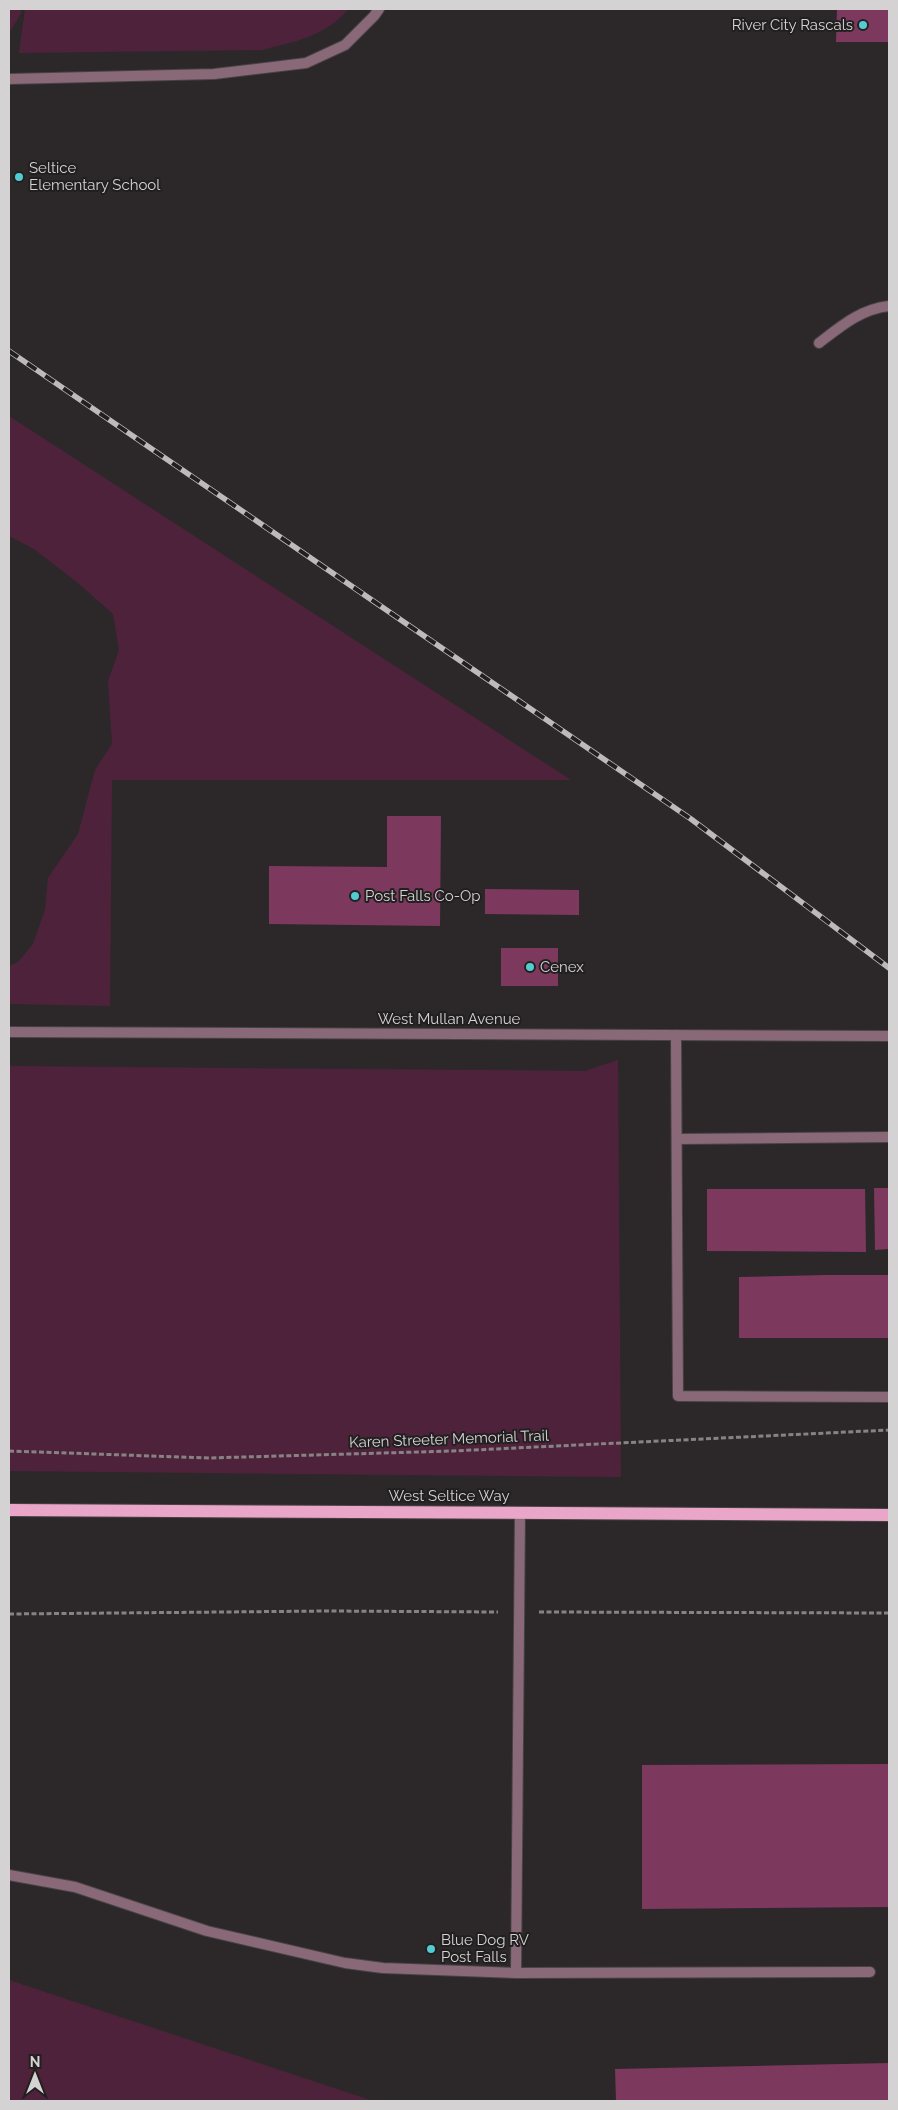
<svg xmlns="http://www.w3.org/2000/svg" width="898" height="2110" viewBox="0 0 898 2110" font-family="Raleway,sans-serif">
	<rect width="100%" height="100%" fill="#2c282a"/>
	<g fill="#4f223b">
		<path d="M9,9h9l4,3 -13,21z"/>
		<path d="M25,9h323c-21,27 -55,33 -86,41l-243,3z"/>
		<path d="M9,416l562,364h-459l-2,226 -101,-2v-38l9,-4 15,-18 12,-34 3,-32 30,-44 17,-64 17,-26 -4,-63 11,-31 -6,-36 -35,-31 -44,-34 -25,-13z"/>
		<path d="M618,1060l3,417 -612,-6v-405l576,5z"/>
		<path d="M9,1980l364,121h-364z"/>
	</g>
	<g fill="#7d385e">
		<path d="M837,9h52v33h-53z"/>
		<path d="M387,816h54l-1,110 -171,-2v-58l118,1z"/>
		<path d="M485,889l94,1v25l-94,-1z"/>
		<rect x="501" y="948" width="57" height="38"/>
		<path d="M874,1188h15v61l-14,1z"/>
		<path d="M707,1189h158l1,63 -159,-1z"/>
		<path d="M826,1275h63v63h-150v-61z"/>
		<path d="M889,1764v143l-247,2v-144z"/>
		<path d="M889,2063v38h-273l-1,-32z"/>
	</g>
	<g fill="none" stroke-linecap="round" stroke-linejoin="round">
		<defs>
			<g id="lane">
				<path d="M9,79l205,-5 92,-11 39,-18 29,-29 5,-7"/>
				<path d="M676,1035l2,361 211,1"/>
				<path d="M677,1139l212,-2"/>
				<path d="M9,1875l66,12 132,44 138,32 38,5 133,5 354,-1"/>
				<path d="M516,1973l4,-461"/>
			</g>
			<g id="street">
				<path d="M819,343c22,-17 42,-34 70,-37"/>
				<path d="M9,1032l880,4"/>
			</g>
			<path id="primary" d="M9,1510l880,5"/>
		</defs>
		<use href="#lane" stroke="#474345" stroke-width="12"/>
		<use href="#street" stroke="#474345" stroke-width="12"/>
		<use href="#primary" stroke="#474345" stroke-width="14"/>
		<g stroke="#878385" stroke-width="3" stroke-dasharray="5 2.5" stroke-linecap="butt">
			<path d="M9,1451l200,7 244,-7 436,-21"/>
			<path d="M539,1612l350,1"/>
			<path d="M9,1614l320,-3 169,1"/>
		</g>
		<use href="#lane" stroke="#896878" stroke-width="10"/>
		<use href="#street" stroke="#896878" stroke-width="10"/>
		<use href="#primary" stroke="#eaa6c8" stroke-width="12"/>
		<defs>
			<path id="rail" d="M9,351l682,468 198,149"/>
		</defs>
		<use href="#rail" stroke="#bdbabb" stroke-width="5.5"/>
		<use href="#rail" stroke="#221f20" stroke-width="4" stroke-dasharray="11" stroke-linecap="butt"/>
	</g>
	<g fill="#52ccd1" stroke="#221f20" stroke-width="2">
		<circle cx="863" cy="25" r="5"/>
		<circle cx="19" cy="177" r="5"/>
		<circle cx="355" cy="896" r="5"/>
		<circle cx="530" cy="967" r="5"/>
		<circle cx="431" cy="1949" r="5"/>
	</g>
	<g text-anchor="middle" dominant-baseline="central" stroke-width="4" stroke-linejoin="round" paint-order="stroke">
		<g font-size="15" fill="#d5d2d3" stroke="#221f20" text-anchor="start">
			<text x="853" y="25" text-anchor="end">River City Rascals</text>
			<text x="29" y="168">Seltice<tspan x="29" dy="17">Elementary School</tspan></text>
			<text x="365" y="896">Post Falls Co-Op</text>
			<text x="540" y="967">Cenex</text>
			<text x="441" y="1940">Blue Dog RV<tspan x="441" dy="17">Post Falls</tspan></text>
		</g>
		<g font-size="15" fill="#d5d2d3" stroke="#221f20">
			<text x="449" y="1019">West Mullan Avenue</text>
			<text transform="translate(449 1439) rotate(-2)">Karen Streeter Memorial Trail</text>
			<text x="449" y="1496">West Seltice Way</text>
		</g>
	</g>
	<rect width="898" height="2110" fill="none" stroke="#d5d2d3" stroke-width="20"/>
	<g transform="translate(35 2075)" stroke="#221f20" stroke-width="4" paint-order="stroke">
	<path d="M0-4L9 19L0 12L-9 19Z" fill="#d5d2d3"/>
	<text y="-8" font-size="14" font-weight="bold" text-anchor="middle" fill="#d5d2d3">N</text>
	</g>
</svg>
